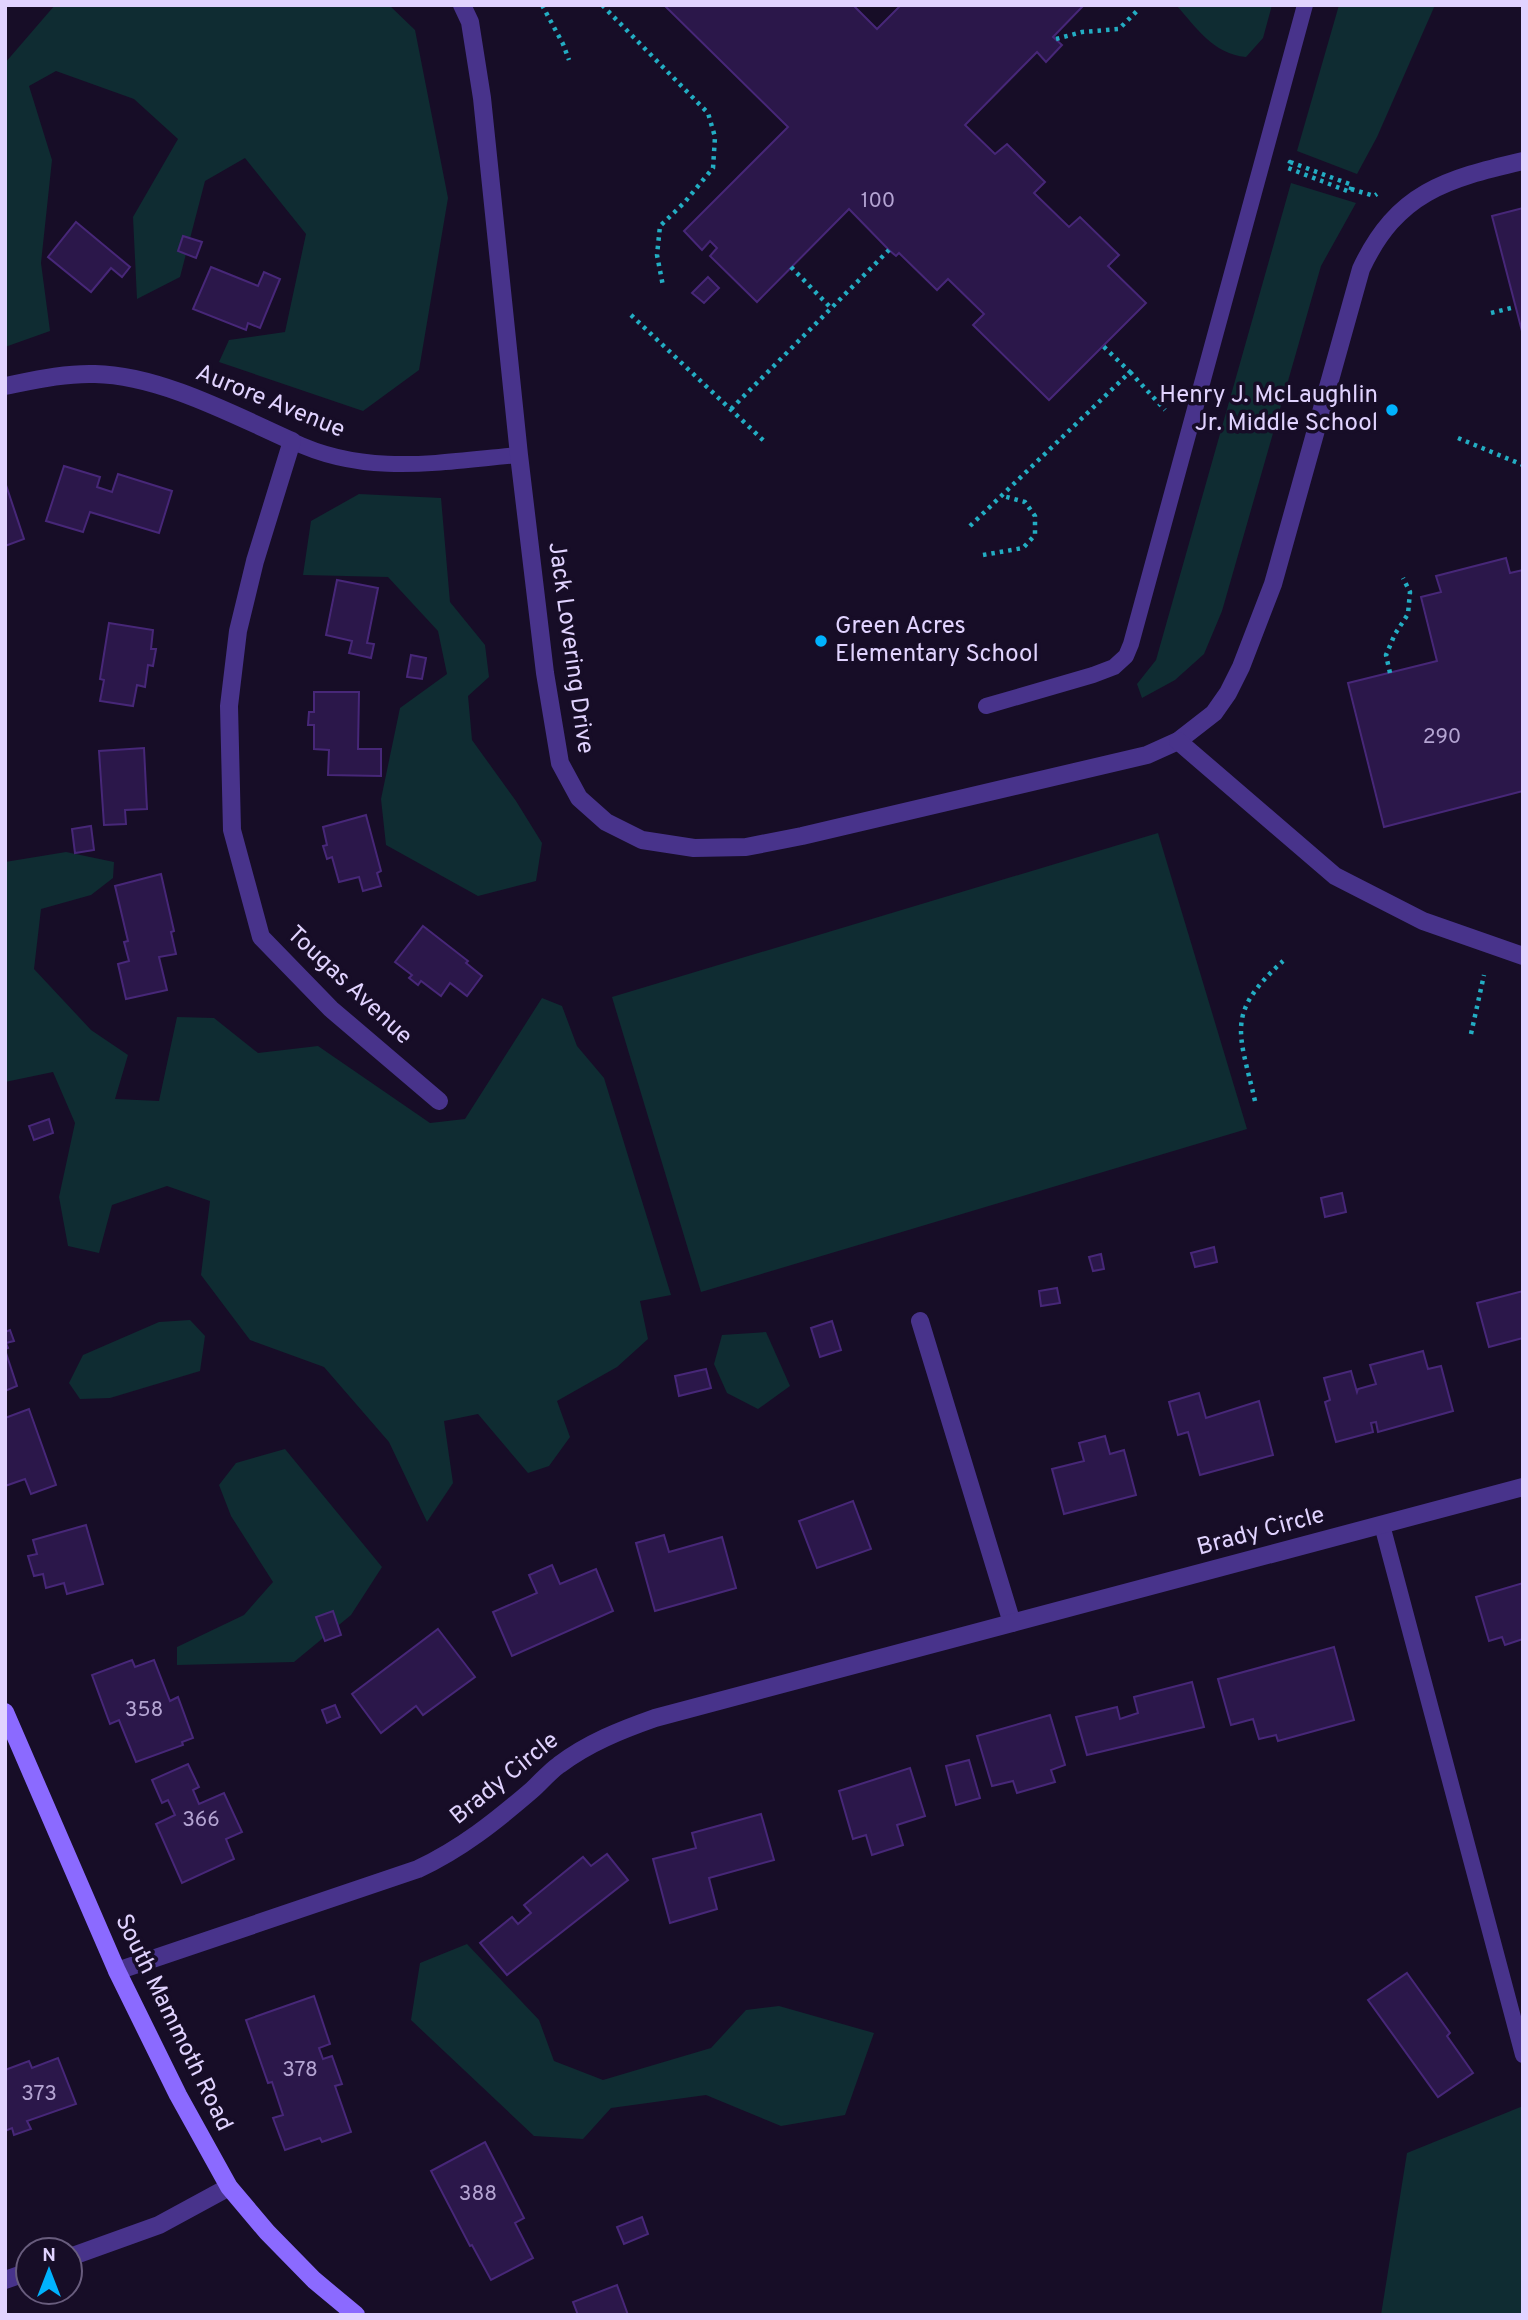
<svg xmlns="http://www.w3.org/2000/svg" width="1528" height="2320" viewBox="0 0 1528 2320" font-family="Overpass,sans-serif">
	<rect width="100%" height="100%" fill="#170d27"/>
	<g fill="#0f2c32">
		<path d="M55,5h334l26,25 33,168 -29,172 -56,41 -144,-49 10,-22 56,-8 21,-98 -61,-76 -40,23 -25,96 -43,22 -4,-82 45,-78 -44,-40 -78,-28 -27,15 23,74 -11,103 9,68 -45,16v-284z"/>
		<path d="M1176,5h96l-9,33 -17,19c-33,-3 -49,-29 -70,-52z"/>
		<path d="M1339,5h96l-58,132 -20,37 -60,-23z"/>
		<path d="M1291,183l65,20 -35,63 -99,345 -18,43 -29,26 -33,18 -5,-14 19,-24z"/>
		<path d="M359,494l82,4 9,104 35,43 4,32 -21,19 4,44 44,61 26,42 -6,38 -58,15 -92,-51 -5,-46 19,-91 47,-34 -9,-43 -50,-54 -85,-2 8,-54z"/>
		<path d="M1158,833l89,296 -546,163 -89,-295z"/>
		<path d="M66,852l48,10 -1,16 -22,17 -50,14 -7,60 57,61 37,25 -13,44 44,2 18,-84 37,1 44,35 60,-7 112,77 35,-4 77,-121 20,8 15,40 27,32 67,217 -31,6 8,38 -31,28 -60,34 13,36 -21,29 -21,7 -50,-59 -34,7 9,62 -26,39 -38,-80 -65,-75 -74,-27 -49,-65 9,-74 -43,-15 -55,19 -13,48 -31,-7 -9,-49 16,-74 -22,-51 -48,10v-220z"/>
		<path d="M190,1320l15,16 -5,35 -90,27 -30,1 -11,-16 14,-28 76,-33z"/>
		<path d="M766,1332l24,54 -32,23 -31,-16 -13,-29 8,-29z"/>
		<path d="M285,1449l97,118 -31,48 -57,47 -117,3v-18l67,-32 29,-33 -42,-66 -12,-31 17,-22z"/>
		<path d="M467,1944l72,76 15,41 49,19 108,-32 35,-38 33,-4 95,27 -29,82 -64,11 -75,-31 -95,13 -28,31 -49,-3 -123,-116 9,-57z"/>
		<path d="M1523,2106v209h-142l26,-162z"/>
	</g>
	<g fill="#2b174a" stroke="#472778" stroke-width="2">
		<path d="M664,5h189l24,24 24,-24h183l-31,32 9,8 -16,17 -9,-10 -72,73 30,29 12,-10 38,38 -11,11 35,34 11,-10 39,38 -11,11 38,37 -97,97 -76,-75 11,-11 -36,-35 -11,11 -38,-37 -3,3 -7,-6 -40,-41 -92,93 -47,-46 7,-8 -7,-7 -8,9 -18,-19 104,-104z"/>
		<path d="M1523,208v127l-31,-119z"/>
		<path d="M76,222l54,45 -8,10 -11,-9 -20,24 -43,-35z"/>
		<path d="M183,236l19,6 -6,16 -18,-7z"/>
		<path d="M211,267l47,19 6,-14 16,7 -20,49 -12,-5 -2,7 -53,-21z"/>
		<path d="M708,277l11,11 -15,15 -12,-10z"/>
		<path d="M64,466l36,11 -3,10 15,5 6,-18 54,17 -13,42 -69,-21 -7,20 -37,-11z"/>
		<path d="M6,485l18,54 -19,7v-60z"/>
		<path d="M1506,558l4,15 13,-3v221l-139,36 -36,-144 89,-22 -16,-64 20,-5 -5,-16z"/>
		<path d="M337,580l41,8 -11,55 7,1 -3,14 -22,-5 3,-12 -26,-6z"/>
		<path d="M109,623l44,7 -2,19h5l-3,17 -5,-1 -3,22 -8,-2 -4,21 -33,-5 4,-21 -4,-1z"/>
		<path d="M411,655l15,3 -4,21 -15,-2z"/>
		<path d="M314,692h45l-1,57h23v27l-53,-1 1,-25 -15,-1v-24h-6l1,-13h5z"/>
		<path d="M144,748l3,61 -22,1 1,14 -22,1 -5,-74z"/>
		<path d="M366,815l15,56 -4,2 4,13 -18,5 -4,-14 -20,5 -7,-25 -5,2 -4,-13 4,-1 -4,-18z"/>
		<path d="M91,826l3,24 -19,3 -3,-24z"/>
		<path d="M161,874l13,57 -3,1 5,22 -17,3 8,33 -41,9 -8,-35 11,-3 -5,-19 4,-1 -13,-55z"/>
		<path d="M423,926l45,35 -2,2 16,13 -15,20 -17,-13 -9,13 -20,-15 -3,4 -9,-7 3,-3 -17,-13z"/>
		<path d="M49,1119l4,14 -19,7 -5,-14z"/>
		<path d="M1342,1193l4,19 -21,5 -4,-19z"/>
		<path d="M1214,1247l3,15 -22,5 -4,-14z"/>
		<path d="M1101,1254l3,15 -11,2 -4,-14z"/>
		<path d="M1057,1288l3,15 -19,3 -2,-15z"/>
		<path d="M1523,1291v47l-34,9 -12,-44z"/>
		<path d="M832,1321l9,29 -21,7 -9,-29z"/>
		<path d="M10,1330l4,11 -8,2 2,5 -3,1v-17z"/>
		<path d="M5,1350l12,36 -12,5z"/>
		<path d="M1423,1351l5,18 13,-3 12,45 -75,21 -2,-10 -5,1 2,9 -37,10 -11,-40 5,-2 -6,-22 27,-7 6,21 1,-3 18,-5 -6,-19z"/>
		<path d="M706,1369l5,19 -32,8 -4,-20z"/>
		<path d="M1199,1393l7,25 53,-17 14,54 -73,20 -12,-43 -10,3 -9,-33z"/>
		<path d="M29,1409l27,76 -25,9 -6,-15 -20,7v-68z"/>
		<path d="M1105,1436l5,18 14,-4 12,45 -72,19 -12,-45 32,-8 -5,-18z"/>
		<path d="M853,1501l18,48 -54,19 -18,-47z"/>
		<path d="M86,1525l17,59 -36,10 -3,-11 -18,5 -3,-14 -9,2 -6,-20 9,-2 -4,-14z"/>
		<path d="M664,1535l5,17 53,-15 14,51 -81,23 -19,-68z"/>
		<path d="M552,1565l8,19 36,-15 17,42 -101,45 -19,-44 44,-19 -8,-18z"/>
		<path d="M1523,1583v56l-18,6 -3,-8 -13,4 -13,-44z"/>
		<path d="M333,1611l8,24 -16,6 -9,-24z"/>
		<path d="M438,1629l37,48 -52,38 -7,-9 -35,27 -29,-39z"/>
		<path d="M1334,1647l20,73 -76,21 -2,-6 -17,4 -6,-20 -22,6 -13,-46z"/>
		<path d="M132,1660l3,7 19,-7 16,41 8,-4 15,41 -11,4 1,3 -47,17 -17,-42 -9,4 -18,-49z"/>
		<path d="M1192,1682l12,45 -117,28 -11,-38 41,-10 3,12 18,-6 -4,-16z"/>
		<path d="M335,1705l5,12 -13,6 -5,-13z"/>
		<path d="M1050,1715l15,50 -14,5 4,12 -38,11 -4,-12 -21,5 -15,-50z"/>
		<path d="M969,1760l11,38 -24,7 -10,-39z"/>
		<path d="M188,1764l11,23 -6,3 6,14 25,-11 18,39 -16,7 8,20 -52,24 -26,-59 19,-9 -7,-15 -6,3 -10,-23z"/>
		<path d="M910,1768l15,48 -28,9 6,20 -31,10 -6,-20 -13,4 -14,-48z"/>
		<path d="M761,1814l13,46 -65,18 8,31 -47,14 -17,-64 43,-11 -4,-15z"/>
		<path d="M607,1854l21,26 -121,95 -27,-32 32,-26 6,7 13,-11 -7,-8 59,-48 8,9z"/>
		<path d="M1407,1973l43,60 -3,3 26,37 -35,24 -70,-97z"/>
		<path d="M314,1996l16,48 -11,4 4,11 9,-3 10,28 -7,2 16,46 -29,10 -2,-4 -35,12 -12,-32 10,-3 -11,-33 -4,1 -22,-63z"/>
		<path d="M58,2058l18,46 -49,17 4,8 -17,6 -2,-7 -7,3v-61l24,-9 3,7z"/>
		<path d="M485,2142l39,76 -9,5 18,35 -42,22 -19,-35 -2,1 -39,-75z"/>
		<path d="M642,2217l6,17 -24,10 -7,-17z"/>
		<path d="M617,2285l11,30h-50l-5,-13z"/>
	</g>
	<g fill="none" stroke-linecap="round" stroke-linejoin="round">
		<g stroke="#23adc3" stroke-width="4.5" stroke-dasharray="3.5 5" stroke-linecap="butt">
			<path d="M542,5l21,39 6,16"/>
			<path d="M602,5l106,108 7,24 -2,31 -29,35 -24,23 -3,29 6,31"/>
			<path d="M1056,39l26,-7 37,-3 18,-18v-6"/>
			<path d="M1290,162l62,23 -2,7 -62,-24z"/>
			<path d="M1351,189l23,7 3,-2"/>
			<path d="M791,267l40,41"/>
			<path d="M1491,313l24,-6"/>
			<path d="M631,315l133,126"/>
			<path d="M1130,372l35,38"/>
			<path d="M731,409l158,-159"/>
			<path d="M1458,438l65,27"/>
			<path d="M970,526l160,-154 -27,-26"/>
			<path d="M983,555l40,-7 12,-13v-19l-10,-14 -22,-6"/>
			<path d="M1390,673l-4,-18 9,-21 13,-20 2,-22 -7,-14"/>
			<path d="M1471,1034l13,-59"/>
			<path d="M1255,1101c-16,-70 -30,-87 28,-140"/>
		</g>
		<g stroke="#48338b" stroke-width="16">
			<path d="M292,441c74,36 148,21 227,14"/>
			<path d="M986,706l107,-31 21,-8 12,-11 5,-12 174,-639"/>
			<path d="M1382,1525l141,530"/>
		</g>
		<g stroke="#48338b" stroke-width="18">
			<path d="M462,5l8,17 12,76 37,357 26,218 15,90 19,35 27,24 36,18 52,8 52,-1 56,-11 345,-81 31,-14 36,-28 14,-20 13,-26 32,-83 88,-315c36,-77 85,-90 162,-108"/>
			<path d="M5,386c30,-6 60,-13 90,-12 64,1 139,41 197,67l-37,120 -17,70 -9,75 3,124 29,107 70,72 108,92"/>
			<path d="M1178,741l157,135 88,45 100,35"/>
			<path d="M920,1321l92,302"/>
			<path d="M117,1971l301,-102c43,-20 78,-48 114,-79 9,-8 17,-18 27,-25 29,-22 62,-35 96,-47l868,-231"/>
		</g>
		<g stroke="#48338b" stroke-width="18">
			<path d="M70,2257l89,-32 70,-38"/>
			<path d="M5,2280l23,-8"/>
		</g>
		<path stroke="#8b6aff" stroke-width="18" d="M5,1712l112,259 61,124 51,92 38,45 47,48 42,35"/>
	</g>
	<g fill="#00b2fe" stroke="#170d27" stroke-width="2.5">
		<circle cx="1392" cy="410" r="7"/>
		<circle cx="821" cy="641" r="7"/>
	</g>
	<g text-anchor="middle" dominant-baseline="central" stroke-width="7" stroke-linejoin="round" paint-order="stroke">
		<g font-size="21" fill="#b4a4d2">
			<text x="878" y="201">100</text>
			<text x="1442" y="737">290</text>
			<text x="144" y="1710">358</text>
			<text x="201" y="1820">366</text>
			<text x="300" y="2070">378</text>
			<text x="39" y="2094">373</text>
			<text x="478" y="2194">388</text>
		</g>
		<g font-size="24" fill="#e1d3ff" stroke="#170d27" text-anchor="end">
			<text x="1378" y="396">Henry J. McLaughlin<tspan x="1378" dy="28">Jr. Middle School</tspan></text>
			<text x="835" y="627" text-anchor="start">Green Acres<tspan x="835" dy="28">Elementary School</tspan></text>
		</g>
		<g font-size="24" fill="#e1d3ff" stroke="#170d27">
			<text transform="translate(270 402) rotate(22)">Aurore Avenue</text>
			<text transform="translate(570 648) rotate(82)">Jack Lovering Drive</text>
			<text transform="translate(349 986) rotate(43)">Tougas Avenue</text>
			<text transform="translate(1261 1532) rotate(-15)">Brady Circle</text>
			<text transform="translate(505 1779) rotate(-39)">Brady Circle</text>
			<text transform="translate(173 2023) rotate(64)">South Mammoth Road</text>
		</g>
	</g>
	<rect width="1528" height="2320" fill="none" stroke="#e1d3ff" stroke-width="14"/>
	<g transform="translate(49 2271)"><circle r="33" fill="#170d27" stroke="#685c7d" stroke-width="2"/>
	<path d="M0-5L12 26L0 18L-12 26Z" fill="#00b2fe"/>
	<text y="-10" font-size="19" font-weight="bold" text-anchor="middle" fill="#e1d3ff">N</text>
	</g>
</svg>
